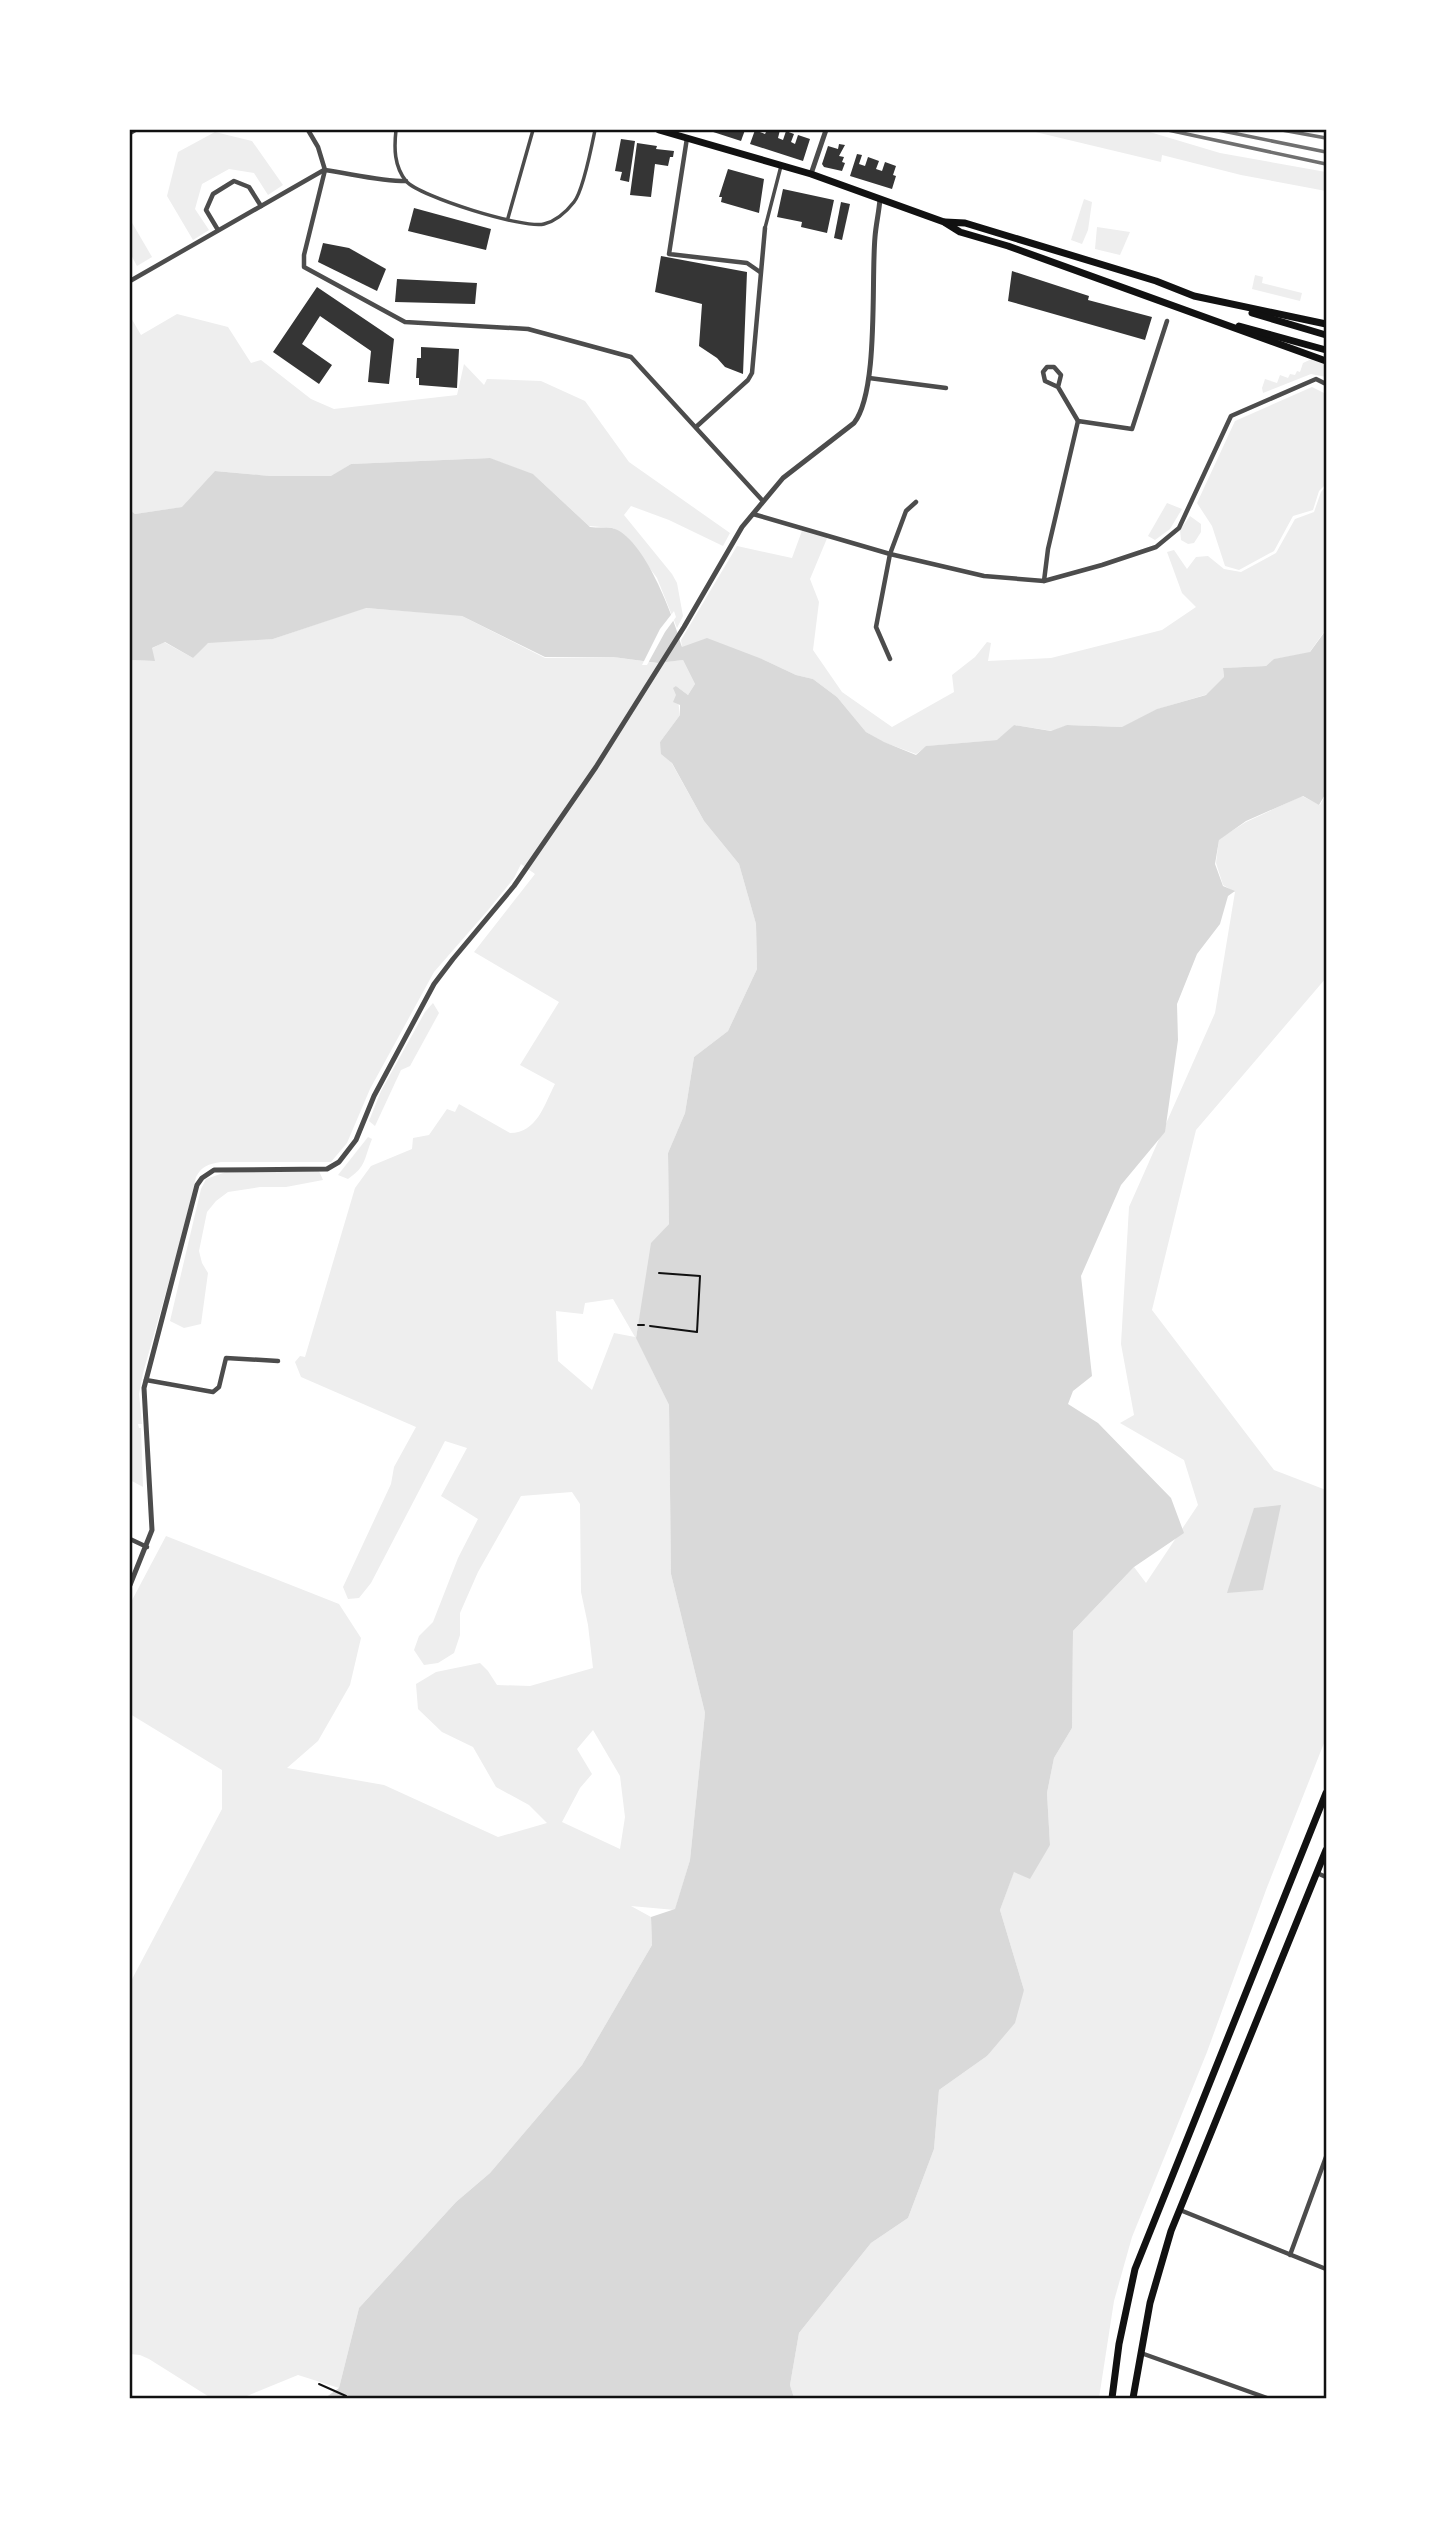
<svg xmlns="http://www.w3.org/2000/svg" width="1456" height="2528" viewBox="0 0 1456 2528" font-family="'Titillium Web',sans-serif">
	<rect width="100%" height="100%" fill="#fff"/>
	<g fill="#eee" fill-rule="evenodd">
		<path d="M1027,130h116l77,23 106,19v19l-85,-16 -79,-20 -1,7z"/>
		<path d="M215,132l37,9 31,44 -15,10 -14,-22 -25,-4 -27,15 -7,25 14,21 -16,10 -26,-44 11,-44z"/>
		<path d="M1084,199l8,3 -4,28 -6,14 -11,-4z"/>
		<path d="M131,221l21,36 -15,9 -7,-13z"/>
		<path d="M1097,227l33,5 -10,23 -25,-6z"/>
		<path d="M1255,275l8,2 -1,6 40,10 -2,8 -48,-12z"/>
		<path d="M177,314l51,13 23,36 10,-3 50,39 23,10 123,-14 7,-31 20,21 3,-6 54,2 44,20 44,61 101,71 -7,13 -54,-26 -38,-14 -7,9 48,59 5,9 6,33 -6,12 -20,-50 -28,-38 -16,-12 -24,-2 -55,-51 -45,-17 -138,6 -19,12h-64l-52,-5 -33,36 -48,7 -5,-4v-194l11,19z"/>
		<path d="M1316,357l10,4v16l-15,-3 -48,19 -1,-5 3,-9 12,4 3,-8 8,3 2,-4 5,1 2,-4 3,1 3,-9z"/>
		<path d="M1312,387l14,7v90l-7,7 -6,19 -20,6 -19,35 -35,19 -14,-4 -13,-40 -15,-23 38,-82z"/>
		<path d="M1326,486v143l-17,24 -34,6 -9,7 -43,2 1,10 -16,16 -50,15 -35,18 -55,-2 -15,6 -39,-6 -16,15 -71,6 -11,8 -33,-12 -17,-10 -29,-35 -24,-18 -17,-4 -34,-16 -80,-12 -1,-7 56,-94 55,12 11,-30 25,8 -18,43 9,23 -6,48 29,42 50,35 62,-35 -2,-17 23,-18 12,-15 4,1 -3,18 63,-3 111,-28 34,-23 -14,-14 -15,-41 7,-2 13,19 9,-12 12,-1 16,13 17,3 35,-19 19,-34 19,-7 7,-20z"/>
		<path d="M1167,503l15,6 -12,20 -15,11 -7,-4z"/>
		<path d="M1190,516l11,8v8l-7,11 -6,1 -7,-4 -1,-10z"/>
		<path d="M364,608l96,7 85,43 68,-1 44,6 26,-3 12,24 -7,11 -12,-9 4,29 -20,27 44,79 35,43 17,60 1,45 -29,62 -34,26 -9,56 -17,40 1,71 -15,17 -18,96 33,68 2,169 34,139 -15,147 -15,50 -44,-4 20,11 1,28 -70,120 -92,108 -34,29 -97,106 -20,80 -41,-13 -56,23h-31l-62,-39 -9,-4 -10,-1v-371l92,-174v-39l-92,-56v-110l36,-68 173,68 22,34 -11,47 -32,56 -31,27 97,17 114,52 49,-14 -18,-18 -33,-18 -23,-40 -31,-15 -24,-23 -2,-25 20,-12 44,-9 8,8 9,14 33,1 63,-18 -5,-43 -7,-33 -1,-88 -8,-12 -51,4 -43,76 -18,41v22l-6,18 -16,10 -14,2 -10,-15 5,-14 14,-14 25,-64 20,-39 -37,-23 26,-48 -22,-7 -74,142 -12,15 -11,1 -5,-12 48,-103 3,-17 22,-40 -115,-50 -6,-15 5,-6 5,1 50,-169 16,-22 41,-17 1,-11 16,-3 18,-26 8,3 4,-8 51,29c27,0 34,-28 45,-49l-35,-19 39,-63 -85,-50 61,-78 -14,-10 -7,14 -25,31 -55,63 -64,117 -23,54 -16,19h-110c-13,2 -19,4 -25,15l-16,66 -37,130 -4,21 3,30h-4l1,4h2l2,59 -13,-7v-820l23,1 -2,-12 13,-7 29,16 14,-16 66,-3zM613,1299l22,38 -21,-4 -22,57 -34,-29 -2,-50 27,3 2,-11zM593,1730l27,46 5,41 -5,32 -58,-27 18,-34 12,-14 -15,-25z"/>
		<path d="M1326,794v184l-130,152 -44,180 122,160 52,20v248l-60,152 -59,162 -75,185 -18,64 -15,97h-305l-4,-13 9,-52 72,-90 37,-25 26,-69 5,-59 48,-34 37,-66 -24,-80 14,-39 36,-26 -3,-52 7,-35 18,-30 1,-97 61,-64 12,16 52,-78 -14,-45 -64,-37 14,-8 -13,-71 8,-137 86,-194 20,-121 -12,-7 -7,-22 3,-24 27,-17 56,-26 18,9z"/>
		<path d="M433,1003l6,10 -29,53 -9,4 -26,56 -6,-5 12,-30 44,-79z"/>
		<path d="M368,1137l4,2c-8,19 -5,27 -24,40l-10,-4z"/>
		<path d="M319,1171l4,9 -37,7h-26l-32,5 -12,9 -9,11 -8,39 3,12 6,10 -7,51 -17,4 -14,-7 31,-132 5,-10 20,-7z"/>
	</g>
	<g fill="#d9d9d9">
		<path d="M490,458l43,16 57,53c7,1 15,0 22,1 32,8 62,90 70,119l25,-9 55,21 34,16 17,4 24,18 29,35 18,10 32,13 10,-9 71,-6 17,-15 37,6 16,-6 55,2 35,-18 49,-14 18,-18 -1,-9 43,-2 8,-7 36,-7 16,-22v163l-7,12 -16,-9 -57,25 -27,19 -4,24 8,22 12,5 -7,5 -8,28 -23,30 -20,50 1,36 -13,92 -44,53 -40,91 11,100 -19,15 -5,13 30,19 73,75 13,35 -50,34 -61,64 -1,97 -18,30 -7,35 3,52 -20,34 -16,-7 -14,38 24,80 -9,33 -28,33 -48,34 -5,59 -26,69 -37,25 -72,90 -9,52 4,13h-469l14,-10 20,-80 97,-106 34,-29 92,-108 70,-120 -1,-28 24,-8 15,-49 15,-147 -34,-139 -2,-169 -33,-67 15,-95 18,-19 -1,-71 17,-40 9,-56 34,-26 29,-62 -1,-45 -17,-60 -35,-43 -32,-58 -11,-9 -1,-12 20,-27v-10l-7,-3 3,-7 -3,-7 3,-2 12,9 7,-11 -12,-24 -25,3 -45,-6h-68l-83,-41 -96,-8 -93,31 -65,4 -15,15 -28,-16 -13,6 3,13 -25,-1v-150l5,4 47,-7 33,-36 54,5h62l20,-12z"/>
		<path d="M1281,1505l-18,85 -36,3 27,-85z"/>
	</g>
	<path fill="#fff" d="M674,611l2,6 -11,15 -18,33h-5l18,-36z"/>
	<g fill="#353535">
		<path d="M707,130h38l-4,11z"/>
		<path d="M755,130h6l-1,2 5,2 2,-4h13l-2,8 5,2 3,-9 8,3 -3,8 4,2 3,-9 12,4 -7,22 -53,-17z"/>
		<path d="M621,139l14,2 -6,41 -9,-2 2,-8 -7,-1z"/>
		<path d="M637,143l20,3 -1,3 18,2 -1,6h-3l-2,9 -13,-2 -4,33 -21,-2z"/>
		<path d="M839,144l6,1 -6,11 5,1 -2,5 3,1 -3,8 -18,-4 -2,-3 6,-18 10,3z"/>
		<path d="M857,154l5,1 -3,9 6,2 3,-9 11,4 -3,8 6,2 3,-9 11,4 -3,9 3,1 -4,13 -42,-13z"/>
		<path d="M728,169l36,10 -5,34 -38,-11 1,-5h-3z"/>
		<path d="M783,189l51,11 -7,33 -26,-6 1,-5 -25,-5z"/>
		<path d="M841,202l9,2 -8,36 -8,-2z"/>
		<path d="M414,208l77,21 -5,21 -78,-19z"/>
		<path d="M323,243l26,5 37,21 -9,22 -59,-29z"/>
		<path d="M661,256l86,16 -4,102 -18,-7 -8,-9 -18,-12 3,-42 -47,-12z"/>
		<path d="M1012,271l77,25 -1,4 64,17 -7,23 -137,-39z"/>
		<path d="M397,279l80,4 -2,21 -80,-2z"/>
		<path d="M317,287l77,52 -5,45 -21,-2 3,-31 -51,-35 -18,28 30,21 -13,19 -46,-32z"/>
		<path d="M421,347l38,2 -2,39 -38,-3v-7h-3l1,-20h4z"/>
	</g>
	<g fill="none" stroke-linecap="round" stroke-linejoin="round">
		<g stroke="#111" stroke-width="2">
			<path d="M638,1325h6"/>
			<path d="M650,1326l47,6 3,-56 -41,-3"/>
			<path d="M319,2384l27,12"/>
		</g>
		<g stroke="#4c4c4c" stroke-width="3.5">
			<path d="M396,130c-2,18 -2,36 10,51 14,16 118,48 138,43 12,-3 23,-13 30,-22 9,-11 18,-57 21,-72"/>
			<path d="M508,218l25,-88"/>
			<path d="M765,228l16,-62"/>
		</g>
		<g stroke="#4c4c4c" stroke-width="4.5">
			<path d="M308,130l10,17 7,23c28,4 54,11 81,11"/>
			<path d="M130,133l5,-3"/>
			<path d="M687,138l-18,116 78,9 13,9"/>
			<path d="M325,170l-21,85v12l101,55 123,7 103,28 131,143"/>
			<path d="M218,230l-12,-20 7,-16 21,-13 15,6 12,19"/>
			<path d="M130,281l194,-111"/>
			<path d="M869,378l77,10"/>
			<path d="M1058,387l3,-12 -7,-8h-7l-4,5 2,9 13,6 20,34"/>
			<path d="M696,427l52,-47 4,-7 13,-145"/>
			<path d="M753,514l137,40 94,22 60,5 58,-16 54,-18 23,-19 52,-112 85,-37 10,5"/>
			<path d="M1044,581l4,-32 30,-128 54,8 35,-108"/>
			<path d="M890,659l-14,-32 14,-73 16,-43 10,-9"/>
			<path d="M146,1380l67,12 6,-5 7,-29 52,3"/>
			<path d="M130,1539l17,8"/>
			<path d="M1317,1873l9,4"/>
			<path d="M1180,2210l146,59"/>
			<path d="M1290,2255l36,-98"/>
			<path d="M1141,2353l126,45"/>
		</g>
		<g stroke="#4c4c4c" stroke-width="5">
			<path d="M811,174l15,-44"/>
			<path d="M130,1585l22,-55 -8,-142 53,-203 5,-7 12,-8 113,-1 12,-7 17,-22 18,-44 60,-112 19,-25 61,-73 82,-119 88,-140 58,-100 41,-49 71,-55c25,-32 17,-142 21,-186 1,-13 4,-25 5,-38"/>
		</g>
		<g stroke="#111" stroke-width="7">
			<path d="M659,130l152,44 133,48 16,10 48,14 318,115"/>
			<path d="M945,222l20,1 191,58 38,15 132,28"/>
			<path d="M1252,313l74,22"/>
			<path d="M1239,326l87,24"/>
		</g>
		<g stroke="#111" stroke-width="7">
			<path d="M1112,2398l7,-54 16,-75 191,-476"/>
			<path d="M1133,2398l17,-95 21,-72 155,-381"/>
		</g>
		<g stroke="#707070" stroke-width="3.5">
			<path d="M1168,130l158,34"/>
			<path d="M1218,130l108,22"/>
			<path d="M1282,130l44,8"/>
		</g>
	</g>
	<rect width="1456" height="2528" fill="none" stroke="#ffffff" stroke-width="262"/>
	<rect x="131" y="131" width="1194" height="2266" fill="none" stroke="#111" stroke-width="2.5"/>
</svg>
